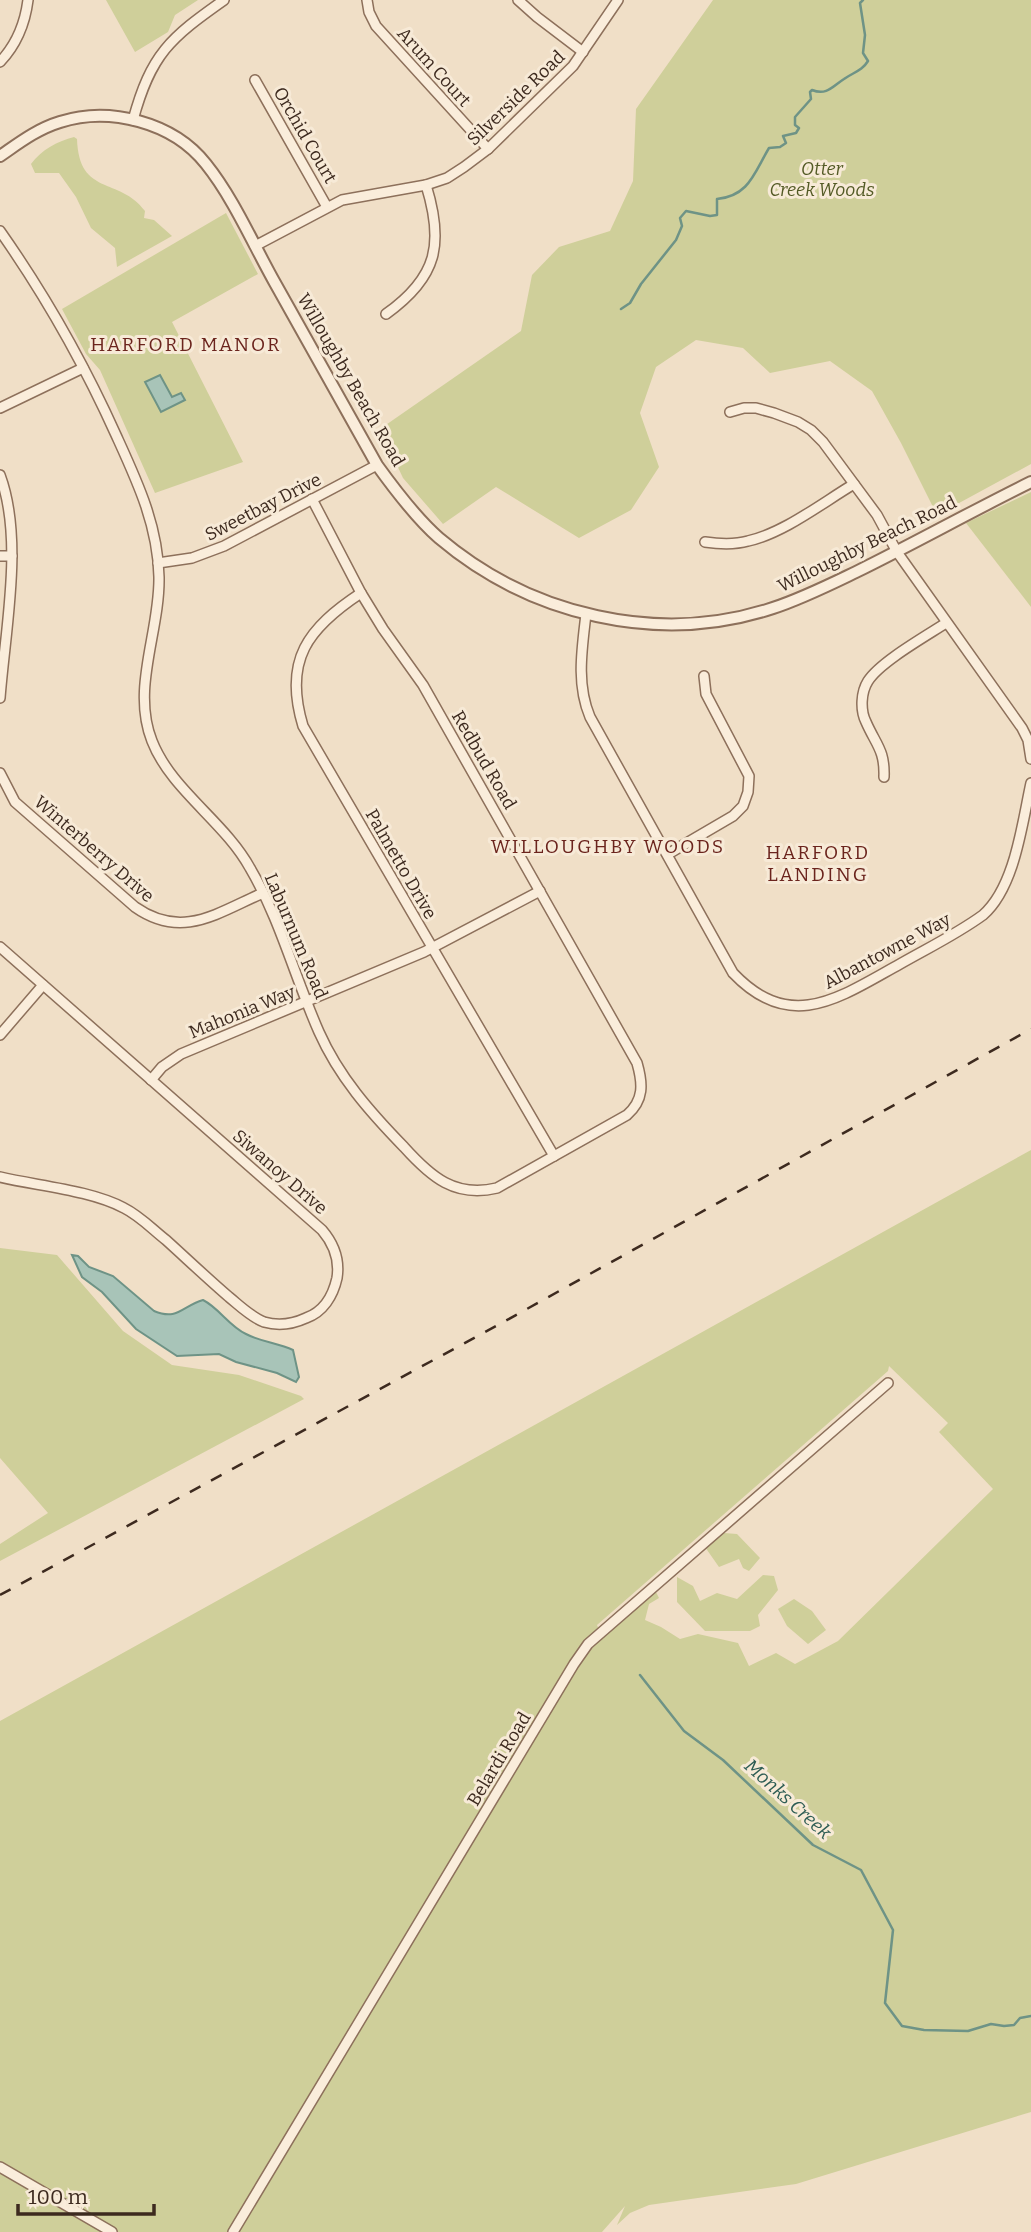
<svg xmlns="http://www.w3.org/2000/svg" width="1031" height="2232" viewBox="0 0 1031 2232" font-family="Bitter,serif">
	<rect width="100%" height="100%" fill="#f0dfc7"/>
	<g fill="#cfcf9a" fill-rule="evenodd">
		<path d="M106,0h92l-23,15 -7,17 -33,20z"/>
		<path d="M713,0h318v464l-94,51 -36,-72 -29,-52 -42,-30 -60,12 -27,-25 -47,-8 -40,27 -16,46 19,54 -28,43 -52,28 -83,-51 -53,37 -40,-46 -23,-49 141,-98 11,-56 27,-28 51,-16 23,-50 3,-72z"/>
		<path d="M74,137l3,2c2,58 42,37 68,72l-1,7 10,2 18,16 -55,31 -2,-19 -24,-20 -15,-31 -17,-24h-24l-4,-9c10,-14 27,-23 43,-27z"/>
		<path d="M226,213l32,61 -86,48 71,140 -88,31 -55,-123 -14,-16 -24,-45z"/>
		<path d="M1031,492v115l-65,-84z"/>
		<path d="M1031,1150v962l-235,72 -147,21 -19,8 -13,12 8,-19 -23,26h-602v-511zM889,1366l59,57 -9,9 54,57 -155,152 -43,23 -19,-11 -27,13 -11,-23 -40,-9 -18,5 -19,-12 -16,-7 4,-16 10,-6 -4,-8 -54,45 -4,-10 291,-254z"/>
		<path d="M0,1248l57,7 66,76 49,34 67,10 62,21 3,3 -304,162v-17l48,-31 -48,-55z"/>
		<path d="M724,1533l13,1 23,24 -11,13 -6,-3 -4,-9 -20,8 -14,-20z"/>
		<path d="M763,1575l11,1 4,14 -20,25 2,11 -10,5h-45l-28,-29v-25l16,9 7,15 17,-8 20,6z"/>
		<path d="M794,1599l18,12 14,19 -18,14 -21,-18 -9,-17z"/>
	</g>
	<g fill="#a8c4b8" stroke="#6e9386" stroke-width="2">
		<path d="M160,375l12,22 9,-4 4,7 -24,12 -16,-30z"/>
		<path d="M72,1255l6,1 11,11 24,9 41,35c24,10 28,-5 49,-11 16,8 26,26 43,34 15,8 32,9 47,16l6,27 -3,5 -19,-9 -41,-11 -17,-8 -42,2 -41,-27 -34,-37 -20,-15z"/>
	</g>
	<g fill="none" stroke-linecap="round" stroke-linejoin="round">
		<g stroke="#6e9386" stroke-width="2.5">
			<path d="M621,309l9,-6 11,-19 35,-44 6,-14 -2,-8 6,-7 24,5 7,-1v-16c32,-3 37,-26 52,-51l11,-1 6,-4 -3,-7 13,-3 3,-5 -4,-3v-8l16,-18 -1,-7 2,-2c15,6 21,-4 32,-11 10,-7 18,-8 24,-18l-5,-8 2,-18 -5,-32 3,-3"/>
			<path d="M640,1675l44,56 39,29 90,85 48,25 32,60 -8,73 17,23 22,4 44,1 23,-7 13,2 10,-1 6,-7 11,-2"/>
		</g>
		<defs>
			<g id="minor">
				<path d="M367,0l2,12 7,14 112,123"/>
				<path d="M518,0l19,17 46,35"/>
				<path d="M0,62c17,-18 25,-38 28,-62"/>
				<path d="M255,80l72,127"/>
				<path d="M133,120c18,-66 37,-82 91,-120"/>
				<path d="M0,231c45,64 84,133 116,204 21,46 42,90 43,142 1,55 -28,111 -7,164 19,49 73,81 98,127 30,51 45,110 69,164 20,45 51,80 85,115 27,30 51,51 93,41l130,-73c17,-15 16,-31 10,-52l-214,-378 -40,-56 -22,-36 -49,-94"/>
				<path d="M255,246l87,-46 84,-15 21,-7 17,-11 24,-18 85,-83 45,-66"/>
				<path d="M386,314c52,-37 58,-71 40,-129"/>
				<path d="M0,408l83,-40"/>
				<path d="M730,412l14,-4h12l18,5 24,9 13,8 12,12 54,73 20,37 125,176 6,12 3,19"/>
				<path d="M0,475c24,65 5,155 0,223"/>
				<path d="M705,542c14,2 29,3 43,-1 36,-8 74,-38 106,-57"/>
				<path d="M0,556h12"/>
				<path d="M158,563l34,-5 32,-12 153,-81"/>
				<path d="M361,593c-53,35 -78,67 -58,133l251,430"/>
				<path d="M586,614c-4,35 -10,70 4,103l143,256c58,61 107,24 167,-9 28,-16 57,-30 83,-49 32,-28 39,-91 48,-132"/>
				<path d="M0,773l15,29 120,105c47,33 82,6 128,-14"/>
				<path d="M884,777c1,-27 -8,-32 -18,-55 -6,-12 -5,-30 2,-41 12,-19 58,-45 78,-58"/>
				<path d="M668,854l65,-38 10,-10 5,-14 1,-16 -43,-82 -2,-18"/>
				<path d="M0,947l322,283c12,14 18,29 15,48 -4,18 -14,34 -31,40 -13,6 -28,8 -42,4 -13,-5 -24,-16 -35,-25 -21,-18 -42,-38 -63,-57 -14,-11 -26,-24 -42,-32 -34,-18 -86,-22 -124,-31"/>
				<path d="M0,1035l43,-50"/>
				<path d="M151,1080l11,-13 19,-13 243,-102 116,-61"/>
				<path d="M0,2167l112,65"/>
				<path d="M233,2232l341,-568 14,-20 300,-261"/>
			</g>
			<path id="tertiary" d="M0,156c19,-13 37,-27 60,-34 49,-16 113,0 146,42 28,35 47,80 69,119 34,61 68,121 102,182 18,25 39,53 62,73 91,77 219,108 334,70 28,-9 56,-23 83,-36 59,-29 116,-61 175,-90"/>
		</defs>
		<use href="#minor" stroke="#8d705b" stroke-width="12"/>
		<use href="#tertiary" stroke="#8d705b" stroke-width="14"/>
		<use href="#minor" stroke="#faeddb" stroke-width="9"/>
		<use href="#tertiary" stroke="#faeddb" stroke-width="10"/>
		<path stroke="#3d2a1f" stroke-width="2.5" stroke-dasharray="12 12" stroke-linecap="butt" d="M0,1595l498,-270 533,-296"/>
	</g>
	<g text-anchor="middle" dominant-baseline="central" stroke-width="6" stroke-linejoin="round" paint-order="stroke">
		<g font-size="18" fill="#3d2a1f" stroke="#f7ead7">
			<text transform="translate(434 67) rotate(48)">Arum Court</text>
			<text transform="translate(516 98) rotate(-44)">Silverside Road</text>
			<text transform="translate(305 135) rotate(60)">Orchid Court</text>
			<text transform="translate(351 380) rotate(60)">Willoughby Beach Road</text>
			<text transform="translate(263 507) rotate(-27)">Sweetbay Drive</text>
			<text transform="translate(867 544) rotate(-26)">Willoughby Beach Road</text>
			<text transform="translate(484 760) rotate(60)">Redbud Road</text>
			<text transform="translate(94 849) rotate(41)">Winterberry Drive</text>
			<text transform="translate(401 864) rotate(60)">Palmetto Drive</text>
			<text transform="translate(296 936) rotate(67)">Laburnum Road</text>
			<text transform="translate(887 951) rotate(-28)">Albantowne Way</text>
			<text transform="translate(242 1012) rotate(-22)">Mahonia Way</text>
			<text transform="translate(280 1172) rotate(41)">Siwanoy Drive</text>
			<text transform="translate(499 1759) rotate(-59)">Belardi Road</text>
		</g>
		<g font-size="18" font-style="italic" fill="#535a25" stroke="#f7ead7">
			<text x="822" y="169">Otter<tspan x="822" dy="21">Creek Woods</tspan></text>
		</g>
		<g font-size="19" letter-spacing="2" fill="#6b241d" stroke="#f7ead7">
			<text x="186" y="344">HARFORD MANOR</text>
			<text x="608" y="846">WILLOUGHBY WOODS</text>
			<text x="818" y="852">HARFORD<tspan x="818" dy="22">LANDING</tspan></text>
		</g>
		<g font-size="19" font-style="italic" fill="#2e5d54" stroke="#f7ead7">
			<text transform="translate(788 1799) rotate(42)">Monks Creek</text>
		</g>
	</g>
	<path d="M18 2204v10h136v-10" fill="none" stroke="#3d2a1f" stroke-width="3.5"/>
	<text x="28" y="2204" font-size="21" fill="#3d2a1f" stroke="#f7ead7" stroke-width="5" paint-order="stroke">100 m</text>
</svg>
